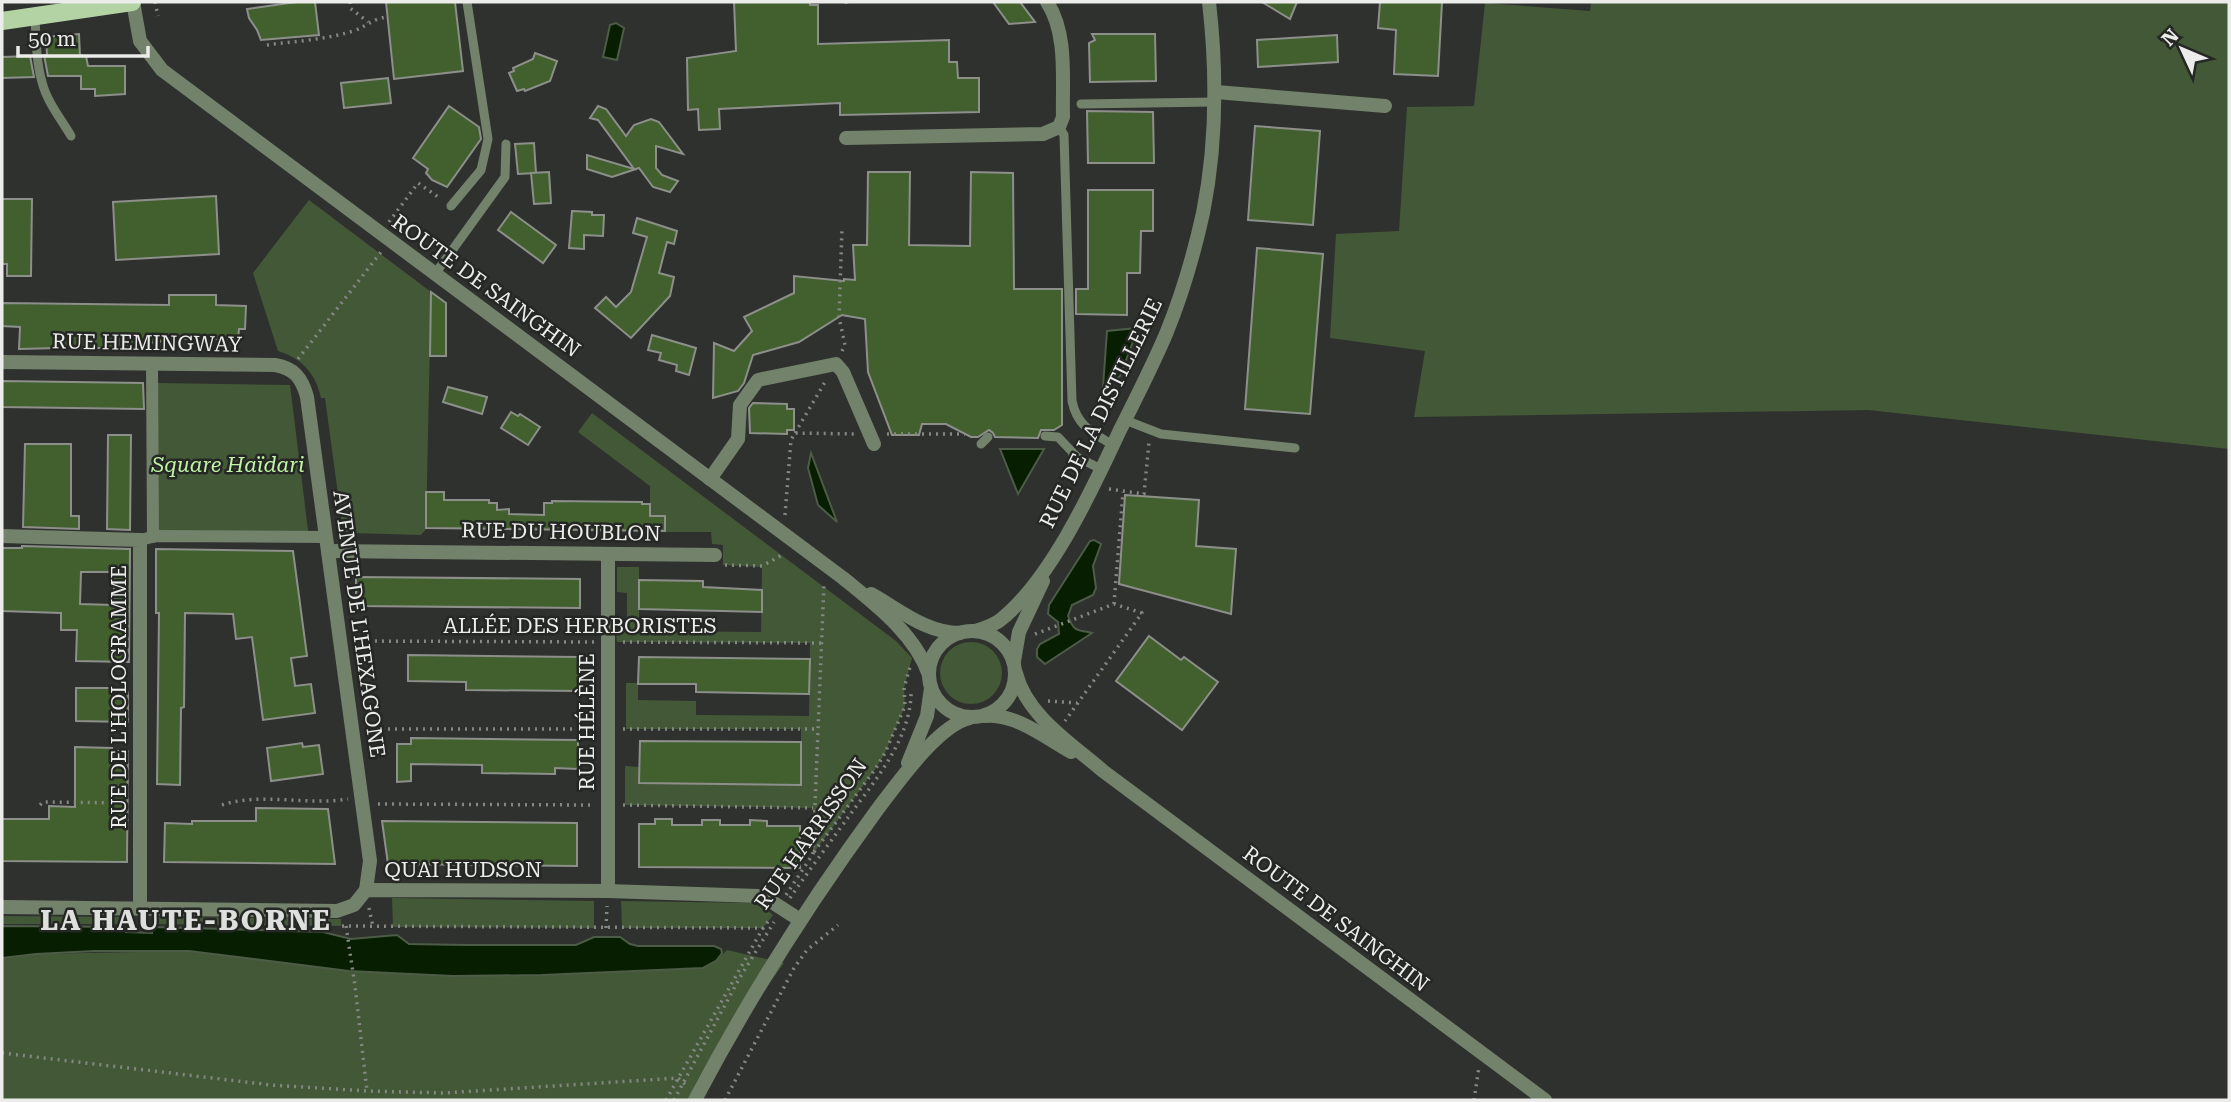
<svg xmlns="http://www.w3.org/2000/svg" width="2231" height="1102" viewBox="0 0 2231 1102" font-family="'Roboto Serif',serif">
	<rect width="100%" height="100%" fill="#2f312e"/>
	<g fill="#435837">
		<path d="M1591,2h638v447l-361,-39 -454,7 11,-66 -95,-13 6,-104 63,-3 8,-124 67,-1 11,-103 105,8z"/>
		<path d="M309,200l122,92 -5,237 -5,6 -70,-2v14l-6,-1 -20,-148h-4c-5,-24 -19,-40 -43,-47l-25,-78z"/>
		<path d="M157,383l133,2 19,153 -153,-2z"/>
		<path d="M592,413l304,228 16,17 -8,30 1,18 -20,47 -9,15 -63,86v-46l-188,-3v-39l14,1 1,16 161,2v-56h-175v-46h12v17l58,1v14l113,1 1,-73 -193,-1 -1,-11h11v-38l-10,-1v-25h22v64l122,1 1,-65 -39,-2v-20l-11,-1 -1,-12h-46v-16h-15v-30l-72,-54z"/>
		<circle cx="971" cy="673" r="31"/>
		<path d="M392,898l202,3v27l-201,-1z"/>
		<path d="M621,901l130,2 12,4 10,8 -10,13h-141z"/>
		<path d="M2,916l123,1v7h-123z"/>
		<path d="M153,917l188,2v7l-188,-2z"/>
		<path d="M727,950l57,13 -86,119 -9,18h-687v-142l34,-4 153,-3 220,23 44,2 89,-1 161,-7 13,-7z"/>
	</g>
	<g fill="#081e00" stroke="#4c5c46" stroke-width="2">
		<path d="M616,23l8,5 -7,32 -14,-3 7,-32z"/>
		<path d="M1138,328l-18,48 -17,11 4,-56z"/>
		<path d="M1000,449h44l-26,45z"/>
		<path d="M811,453l26,69 -19,-17 -10,-37z"/>
		<path d="M1094,540l7,4 -8,22 3,22 -3,7 -21,10 -4,11c7,18 9,13 24,17l-47,31 -8,-7v-8l3,-5 19,-10 -1,-12 -10,-8 1,-9 41,-64z"/>
		<path d="M2,926l124,1v5l26,1 1,-6 170,5 28,7 46,-4 12,9 55,1h112l18,-8h26l10,7 8,2h76l7,3 1,4 -6,8 -13,7 -161,7 -89,1 -104,-5 -160,-20h-95l-58,3 -34,4z"/>
	</g>
	<g fill="#41602e" stroke="#8d8f8b" stroke-width="2" fill-rule="evenodd">
		<path d="M297,2h18l4,33 -58,5 -4,-10 -8,-12 -2,-9z"/>
		<path d="M386,2h69l8,69 -69,8z"/>
		<path d="M734,2h76v3h8v39l131,-4v22h8l1,16h21v34l-139,3v-12l-121,6 1,20 -21,1 -1,-21 -10,1 -1,-52 49,-7z"/>
		<path d="M993,2h27l15,20 -26,2z"/>
		<path d="M1262,2h35l-7,17z"/>
		<path d="M1380,2h62l-4,74 -44,-2 2,-44 -18,-2z"/>
		<path d="M79,34l1,22h6l2,10h37v28l-30,2v-7h-14v-13h-33l-4,-21h3l-1,-18z"/>
		<path d="M1092,34h63l1,47 -66,1 -1,-39 6,-3z"/>
		<path d="M1337,35l1,27 -80,5 -1,-27z"/>
		<path d="M535,53l22,8 -7,20 -25,10 -1,-2 -7,2 -8,-18 5,-2 -1,-3 20,-9z"/>
		<path d="M30,56l4,21 -32,1v-21z"/>
		<path d="M388,78l3,25 -47,5 -3,-25z"/>
		<path d="M449,106l30,21 2,12 -34,48 -15,-7 -6,-7 2,-4 -15,-11z"/>
		<path d="M598,106l8,3 20,27 8,-11 17,-6 8,3 24,32 -27,-8v22l6,7 16,6 -8,11 -17,-5 -14,-19 -27,9 -25,-8v-14l47,14 -36,-49 -8,-2z"/>
		<path d="M1087,111l66,1 1,51h-66z"/>
		<path d="M1255,126l65,5 -7,94 -65,-5z"/>
		<path d="M534,143l2,30 -18,1 -3,-30z"/>
		<path d="M549,172l2,31 -17,1 -3,-31z"/>
		<path d="M868,172h42l-1,73 61,1 1,-74 42,1 1,116h48v136l-8,5h-13l-3,8 -43,-1 -2,-4 -4,-3 -11,7h-7l-25,-13h-24l-3,11h-27l-24,-63 -3,-53 -23,-4 -43,27 -46,13 -9,28 -6,8 -25,7 1,-55 20,8 18,-20 -8,-14 50,-24v-17l50,5v-2l11,1 -2,-35h14z"/>
		<path d="M1088,190h65v41h-12l-1,42h-13v42l-51,-1v-25h12z"/>
		<path d="M216,196l3,58 -103,6 -3,-58z"/>
		<path d="M2,199h30l-1,77h-24v-12h-5z"/>
		<path d="M572,211l20,1v3h12l-1,21 -19,-1v14l-15,-1z"/>
		<path d="M511,212l45,33 -13,18 -45,-33z"/>
		<path d="M637,218l40,13 -3,13 -7,-2 -8,31 15,4 -4,19 -39,42 -36,-30 11,-11 10,10 15,-15 16,-55 -14,-4z"/>
		<path d="M1257,248l66,6 -13,160 -65,-5z"/>
		<path d="M431,292l15,11v53h-16z"/>
		<path d="M169,295h47v10l30,1 -1,23h-6l-1,10h-60l-29,4v5h-75l-15,-3v3l-40,1 1,-22 -18,-1v-23l167,2z"/>
		<path d="M652,335l44,13 -7,27 -13,-4 1,-6 -18,-5 2,-7 -13,-3z"/>
		<path d="M2,381l141,2 1,26 -142,-2z"/>
		<path d="M448,387l39,10 -5,17 -39,-12z"/>
		<path d="M753,403l34,1v5h7v21h-7v4l-37,-1 -1,-25z"/>
		<path d="M511,412l7,4 2,-2 20,13 -12,18 -27,-17z"/>
		<path d="M108,435h23l-1,95 -23,-1z"/>
		<path d="M25,444h46v72h8v13l-56,-2z"/>
		<path d="M426,492h18v8h45v3h8v7l12,-1v5l35,1v-12h8v-2l90,1v2h8v12h15v15l-239,-3z"/>
		<path d="M1125,495l74,5 -3,46 40,3 -5,65 -112,-30z"/>
		<path d="M22,546l108,3 -1,113 -53,-1 1,-31h-16v-17l-59,-2v-63h20zM81,572h33v33l-34,-1z"/>
		<path d="M156,549l137,2 14,105 -16,2 4,28 16,-2 4,29 -52,7 -11,-83 -16,2 -3,-25 -48,-1 -1,94 -3,1 -1,77 -23,-1 2,-171h-3z"/>
		<path d="M356,577l224,2v29l-224,-2z"/>
		<path d="M639,580l64,1v6l59,3v22l-123,-3z"/>
		<path d="M1149,636l32,24 3,-3 34,25 -36,48 -66,-49z"/>
		<path d="M408,655l171,2v34l-113,-1v-8l-58,-1z"/>
		<path d="M639,657l171,2 -1,35 -113,-2v-8h-58z"/>
		<path d="M76,688h36v4h16v30l-52,-1z"/>
		<path d="M411,738l167,2v29l-23,-1v6l-73,-1v-8l-71,-1v17l-14,1v-38h14z"/>
		<path d="M640,741l161,1v43l-162,-2z"/>
		<path d="M302,743l1,4 16,-2 4,29 -52,7 -4,-33z"/>
		<path d="M75,747l37,1v3h16l-1,111 -125,-1v-42h47v-13l26,1z"/>
		<path d="M256,808l72,1 7,55 -171,-2 1,-39 27,1v-3h64z"/>
		<path d="M655,819h17v6h30v-5h18v5h30v-5l17,1v5h33v42l-161,-1v-43h16z"/>
		<path d="M382,821l195,2v43l-189,-2z"/>
	</g>
	<g fill="none" stroke-linecap="round" stroke-linejoin="round">
		<g stroke="#858784" stroke-width="3.5" stroke-dasharray="2 5" stroke-linecap="butt">
			<path d="M155,2l3,14"/>
			<path d="M350,2v6l18,14"/>
			<path d="M846,2l1,4"/>
			<path d="M267,45c28,-4 58,-5 86,-14 14,-4 19,-13 35,-14"/>
			<path d="M389,222l29,-39 23,16"/>
			<path d="M842,351l3,-6 -6,-28 3,-88"/>
			<path d="M298,359l83,-107"/>
			<path d="M795,433l30,-51"/>
			<path d="M887,434h78"/>
			<path d="M1109,489l35,5 5,-52"/>
			<path d="M785,515l6,-75 4,-7 60,1"/>
			<path d="M725,565l37,1 20,-11v-3"/>
			<path d="M1114,604l9,-112"/>
			<path d="M1035,634l79,-30 28,9 -77,108"/>
			<path d="M354,641l240,1"/>
			<path d="M623,642l198,1"/>
			<path d="M1048,701l29,2"/>
			<path d="M367,729h227"/>
			<path d="M623,729h194"/>
			<path d="M378,804l216,1"/>
			<path d="M40,805l3,-3 84,1"/>
			<path d="M222,805c38,-13 85,1 126,-6"/>
			<path d="M623,805l190,3"/>
			<path d="M814,852l62,-84 9,-15 20,-47 -1,-18 6,-21"/>
			<path d="M786,895l27,-41 11,-271"/>
			<path d="M790,898c17,-25 36,-50 54,-75 27,-38 66,-81 67,-129l4,-1"/>
			<path d="M369,908l4,19"/>
			<path d="M342,926l421,2 7,-9"/>
			<path d="M346,926l9,60 12,105"/>
			<path d="M606,928l1,-22"/>
			<path d="M2,1053l269,32 96,6 77,2 234,-15 9,8"/>
			<path d="M666,1100l97,-172"/>
			<path d="M674,1100l65,-121 35,-57"/>
			<path d="M725,1100l69,-132 13,-18 31,-25"/>
			<path d="M1474,1100l5,-33"/>
		</g>
		<g stroke="#73826b" stroke-width="9">
			<path d="M35,16c1,22 1,45 7,66 5,20 19,37 29,54"/>
			<path d="M1081,104l134,-2"/>
			<path d="M1059,127l5,8 8,266c5,25 21,32 41,44"/>
			<path d="M451,206l30,-36 7,-31 -21,-137"/>
			<path d="M435,274l70,-97 1,-33"/>
			<path d="M1125,420l36,14 134,14"/>
			<path d="M1045,436l13,1 19,20"/>
			<path d="M981,444l7,-7"/>
			<path d="M1073,455l28,14"/>
		</g>
		<g stroke="#73826b" stroke-width="12">
			<path d="M152,364l1,173"/>
			<path d="M140,540l16,-4 169,1"/>
		</g>
		<g stroke="#73826b" stroke-width="14">
			<path d="M1216,92l169,14"/>
			<path d="M846,138l197,-4 16,-7 4,-10c-1,-37 5,-83 -16,-115"/>
			<path d="M2,362l273,3c19,3 27,13 32,32l63,464 -4,29"/>
			<path d="M710,479l28,-40 2,-34 18,-25 78,-16 7,8 31,72"/>
			<path d="M2,536l138,4v368"/>
			<path d="M328,551l387,4"/>
			<path d="M975,631c8,-2 16,-5 24,-10 51,-39 94,-133 121,-191 16,-32 32,-63 46,-96 16,-39 28,-80 37,-121 14,-70 14,-141 6,-211"/>
			<path d="M1014,661l5,-29 24,-51"/>
			<path d="M908,763l19,-47 4,-28"/>
			<path d="M608,891v-337"/>
			<path d="M2,907l335,4 17,-6 12,-15 242,1 150,5 11,4 31,20"/>
			<path d="M695,1100c53,-101 114,-197 182,-290 20,-26 61,-85 93,-92"/>
		</g>
		<g stroke="#73826b" stroke-width="14">
			<path d="M133,2l7,39 22,29 681,508c33,27 72,56 86,97"/>
			<path d="M871,594c29,16 55,39 89,39"/>
			<circle cx="972" cy="674" r="43"/>
			<path d="M1016,673c10,42 56,71 87,98l442,329"/>
			<path d="M985,716c30,-3 61,22 86,36"/>
		</g>
		<path stroke="#b4d3a4" stroke-width="18" d="M2,21l130,-19"/>
	</g>
	<g text-anchor="middle" dominant-baseline="central" stroke-width="5" stroke-linejoin="round" paint-order="stroke">
		<g font-size="21" fill="#ecedeb" stroke="#252724">
			<text transform="translate(486 286) rotate(36)">ROUTE DE SAINGHIN</text>
			<text transform="translate(147 343) rotate(1)">RUE HEMINGWAY</text>
			<text transform="translate(1101 413) rotate(-64)">RUE DE LA DISTILLERIE</text>
			<text transform="translate(561 532) rotate(1)">RUE DU HOUBLON</text>
			<text transform="translate(359 624) rotate(82)">AVENUE DE L'HEXAGONE</text>
			<text x="580" y="626">ALLÉE DES HERBORISTES</text>
			<text transform="translate(119 697) rotate(-90)">RUE DE L'HOLOGRAMME</text>
			<text transform="translate(587 722) rotate(-90)">RUE HÉLÈNE</text>
			<text transform="translate(811 834) rotate(-55)">RUE HARRISSON</text>
			<text x="463" y="870">QUAI HUDSON</text>
			<text transform="translate(1336 919) rotate(37)">ROUTE DE SAINGHIN</text>
		</g>
		<g font-size="21" font-style="italic" fill="#c0f3a5" stroke="#252724">
			<text x="228" y="465">Square Haïdari</text>
		</g>
		<g font-size="28" font-weight="bold" letter-spacing="2" fill="#dde0dc" stroke="#252724">
			<text x="186" y="920">LA HAUTE-BORNE</text>
		</g>
	</g>
	<rect width="2231" height="1102" fill="none" stroke="#ecedeb" stroke-width="7"/>
	<g transform="translate(2182 49) rotate(314)" stroke="#252724" stroke-width="5" paint-order="stroke">
	<path d="M0-5L12 26L0 18L-12 26Z" fill="#ecedeb"/>
	<text y="-10" font-size="19" font-weight="bold" text-anchor="middle" fill="#ecedeb">N</text>
	</g>
	<path d="M18 46v10h130v-10" fill="none" stroke="#ecedeb" stroke-width="3.5"/>
	<text x="28" y="46" font-size="21" fill="#ecedeb" stroke="#252724" stroke-width="5" paint-order="stroke">50 m</text>
</svg>
